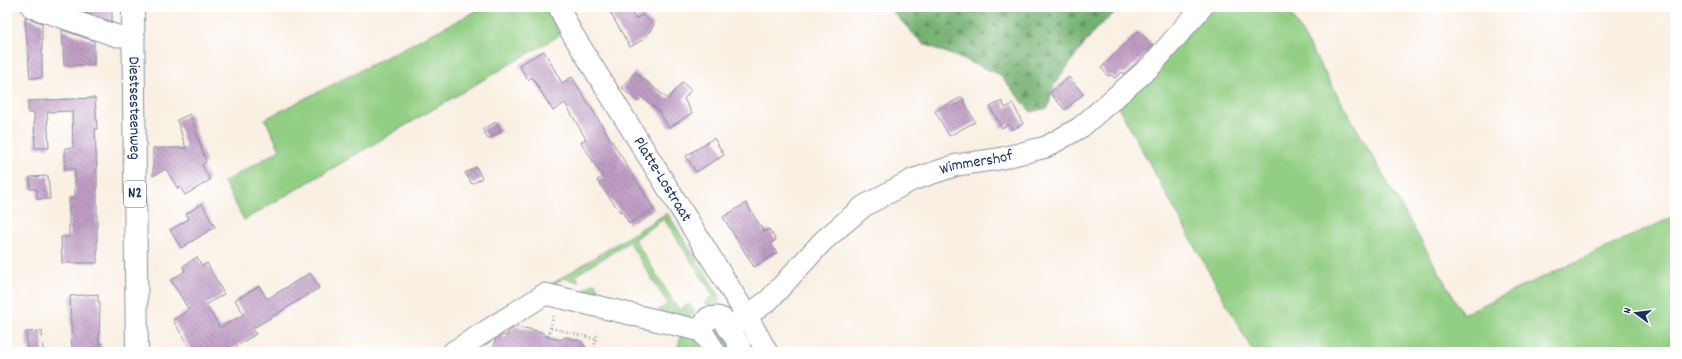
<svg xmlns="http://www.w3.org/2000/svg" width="1682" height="359" viewBox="0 0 1682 359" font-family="Dekko,sans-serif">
	<defs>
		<pattern id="forest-firs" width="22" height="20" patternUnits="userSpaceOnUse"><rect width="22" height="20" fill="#75b171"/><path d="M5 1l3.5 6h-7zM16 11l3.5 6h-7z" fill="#5f9060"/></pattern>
		<pattern id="building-back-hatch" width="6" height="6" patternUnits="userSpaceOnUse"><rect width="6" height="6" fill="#bf9cc4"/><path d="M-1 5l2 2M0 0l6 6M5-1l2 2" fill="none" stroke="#9a80a2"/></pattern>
	</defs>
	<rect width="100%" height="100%" fill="#fff"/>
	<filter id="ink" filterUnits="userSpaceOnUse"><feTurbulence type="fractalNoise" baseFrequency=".025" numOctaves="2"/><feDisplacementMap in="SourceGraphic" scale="8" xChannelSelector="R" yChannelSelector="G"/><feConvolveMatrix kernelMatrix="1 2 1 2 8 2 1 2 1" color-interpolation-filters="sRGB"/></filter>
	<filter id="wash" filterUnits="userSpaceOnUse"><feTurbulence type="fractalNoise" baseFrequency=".012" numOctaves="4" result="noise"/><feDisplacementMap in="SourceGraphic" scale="16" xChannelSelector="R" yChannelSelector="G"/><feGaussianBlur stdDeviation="0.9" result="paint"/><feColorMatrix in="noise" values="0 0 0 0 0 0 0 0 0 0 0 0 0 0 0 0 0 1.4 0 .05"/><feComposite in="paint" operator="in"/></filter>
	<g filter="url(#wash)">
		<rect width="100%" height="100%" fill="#f9efe2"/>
		<g fill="#92ce83" stroke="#567e70">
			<path d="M484,7h63l13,28 -316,185 -20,-38 56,-32 -15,-31z"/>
			<path d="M1210,7h77l176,307 212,-98v136h-422l-134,-244z"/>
			<path d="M667,213l54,85 -4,3 6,9 -12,1 -6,-9 9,-6 -50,-77 -30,20 45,71 10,-6 6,9 -11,7 -26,-10 10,-6 -39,-62 -53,33 3,7 -16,-4 -16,11 -2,-1z"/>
			<path d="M595,283l10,17 -14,-1 -7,-10z"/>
			<path d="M716,329h4l11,16 -2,6 -6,-1 -9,-18z"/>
			<path d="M681,334l14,3 8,15h-26z"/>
		</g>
		<path fill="url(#forest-firs)" stroke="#487068" d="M888,7h233l-27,24 -40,54 -6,23 -17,4 -32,-38 -77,-31z"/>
		<g id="blocks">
			<g fill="url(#building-back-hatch)">
				<path d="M69,7h43v15z"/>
				<path d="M607,7h22l6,12 7,-4 12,10 -10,14 -14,8z"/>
				<path d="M25,17l17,6v55h-12z"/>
				<path d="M62,30l32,11v24h-30z"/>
				<path d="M1138,31l15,14 -12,13 -17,16 -2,-2 -7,6 -4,-3 -3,1 -7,-8z"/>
				<path d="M544,51l18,32 10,-6 82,132 -25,15 -7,-13 -2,1 -23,-32 6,-3 -22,-35 5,-3 -21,-36 -12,8 -21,-34 -4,3 -9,-15z"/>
				<path d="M635,72l33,27 14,-17 9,8 -7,9 8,14 -23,15 -10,-17 -17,-14 -4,5 -16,-14z"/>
				<path d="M1069,77l14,17 -18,16 -15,-17z"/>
				<path d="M962,97l13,25 -26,14 -14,-25z"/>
				<path d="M95,98l2,31h-2l2,49v85h-35l-1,-26h8v-39h6v-29h-10v-21h8l-1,-37 -25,1 2,36h-14l-1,-35h-6v-12z"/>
				<path d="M1002,101l3,7 8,-4 10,20 -11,6 -3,-6 -7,4 -12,-21z"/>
				<path d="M190,114l16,48 -4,3 8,15 -25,15 -5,-8 -2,2 -12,-20 -13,7v-28h33l-9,-28z"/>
				<path d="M496,122l5,10 -13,7 -5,-10z"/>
				<path d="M714,138l10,17 -28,17 -10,-16z"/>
				<path d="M476,167l6,11 -10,6 -7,-11z"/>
				<path d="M48,176l2,23h-13v-10h-7v-12z"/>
				<path d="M746,203l18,29 5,-3 7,11 -5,3 6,10 -23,14 -31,-50z"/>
				<path d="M202,204l13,23 -34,21 -11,-18 19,-11 -3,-5z"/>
				<path d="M197,257l5,9 5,-3 17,31 -18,11 14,23 24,-14 -9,-14 24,-14 8,13 43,-26 9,15 -67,41 4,5 -29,18h-35l-19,-32 16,-10 -18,-30 14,-9 -2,-5z"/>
				<path d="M98,294v8h2l-1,40 2,2v4l-3,4h-26l-2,-56z"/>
				<path d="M516,326l7,3 2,-1 17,4 5,5 13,3 5,-3 16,4 8,11h-96l2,-12 8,-5 4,1 1,-4z"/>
				<path d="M42,331l1,21h-14v-5h-2l-1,-15z"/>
			</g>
		</g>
	</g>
	<g filter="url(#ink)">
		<use href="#blocks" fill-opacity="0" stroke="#8a8fa0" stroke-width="1"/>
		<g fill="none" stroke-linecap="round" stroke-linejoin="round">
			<defs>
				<g id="minor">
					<path d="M32,7l85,29h17"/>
					<path id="s1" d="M559,7l11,23 177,286 20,36"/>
					<path id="s2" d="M728,328l40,-27 55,-60 41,-35 48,-26 45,-15 41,-6 48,-12 35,-20 69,-60 52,-60"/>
					<path d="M453,352l92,-58 157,37"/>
					<path d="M715,352l-13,-21 2,-7 4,-6 9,-1 6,2 17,27 -1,6"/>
				</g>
				<g id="major">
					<path id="s3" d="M133,7l4,345"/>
				</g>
			</defs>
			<use href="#minor" stroke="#8a8fa0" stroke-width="23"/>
			<use href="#major" stroke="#8a8fa0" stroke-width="24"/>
			<g stroke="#8a8fa0" stroke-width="2.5" stroke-dasharray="1 3" stroke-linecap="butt">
				<path d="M551,328l45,11"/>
				<path d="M548,336l6,-22"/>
				<path d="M593,352l4,-18"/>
			</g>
			<use href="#minor" stroke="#fff" stroke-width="21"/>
			<use href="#major" stroke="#fff" stroke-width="22"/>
		</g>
	</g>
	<g text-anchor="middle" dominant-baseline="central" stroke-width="4" stroke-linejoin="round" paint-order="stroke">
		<rect fill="#fff" stroke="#5f6d8e" stroke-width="1" x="124" y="181" width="22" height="26" rx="3"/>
		<g font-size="15" font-weight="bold" fill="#1b2f5e">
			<text x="135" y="194">N2</text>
		</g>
		<g font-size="16" fill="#1b2f5e" stroke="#fff">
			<text stroke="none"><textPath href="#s3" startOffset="101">Diestsesteenweg</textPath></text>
			<text stroke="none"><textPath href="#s2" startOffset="305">Wimmershof</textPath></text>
			<text stroke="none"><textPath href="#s1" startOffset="201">Platte-Lostraat</textPath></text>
		</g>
	</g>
	<rect width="1682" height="359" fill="none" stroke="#fff" stroke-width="24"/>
	<g transform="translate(1636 313) rotate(285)" stroke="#ffffff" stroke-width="3" paint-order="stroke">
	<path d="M0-3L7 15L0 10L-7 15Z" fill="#1b2f5e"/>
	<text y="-6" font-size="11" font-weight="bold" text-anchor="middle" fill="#1b2f5e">N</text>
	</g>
</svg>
